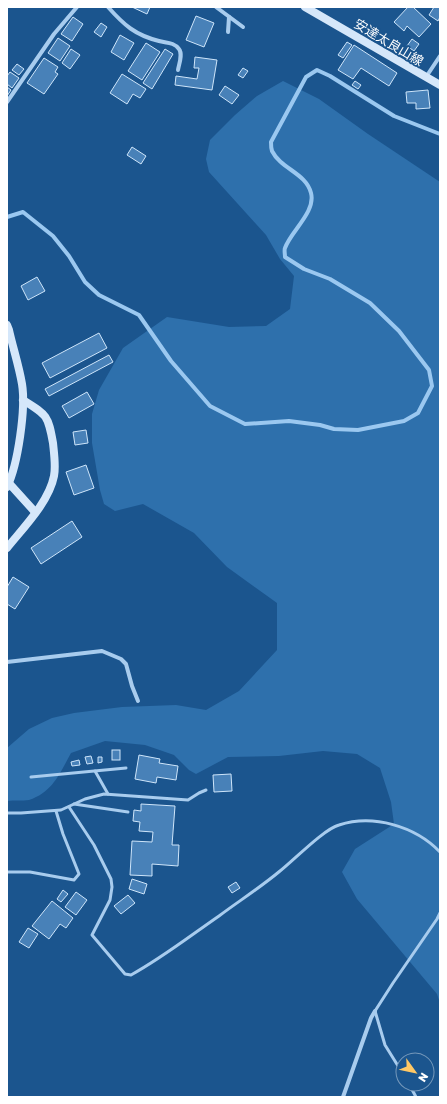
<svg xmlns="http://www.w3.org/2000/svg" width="447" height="1104" viewBox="0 0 447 1104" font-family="'Golos Text','Noto Sans JP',sans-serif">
	<rect width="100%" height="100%" fill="#1b558e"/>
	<path fill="#2e70ac" d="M283,81l36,18 49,35 72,48v821l-3,-9 -80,-95 -15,-27 13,-23 39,-25 -3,-22 -11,-34 -23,-14 -34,-3 -44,5 -51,1 -32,17 -7,-4 -15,-15 -29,-10 -40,-4 -34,12c-11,20 -18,39 -42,47 -7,1 -15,0 -22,1v-53l22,-19 23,-11 22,-5 48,-6 54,-2 30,5 33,-19 38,-41v-47l-50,-36 -33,-34 -51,-29 -28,7 -11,-7 -4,-14 -8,-47v-29l7,-24 24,-42 44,-31 62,10 37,-1 24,-17 4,-33 -14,-17 -14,-24 -57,-63 -3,-13 4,-19 25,-25 22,-19z"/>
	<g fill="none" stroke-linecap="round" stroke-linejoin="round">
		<path stroke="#9bc8f0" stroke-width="4" d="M7,217l16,-5 30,24 16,20 16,26 14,13 40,20 32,46 39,45 35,18 44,-3 31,4 14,4 24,1 46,-9 14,-8 14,-27 -3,-16 -30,-39 -29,-28 -40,-24 -26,-10 -19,-12c0,-3 -1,-7 0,-9 6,-17 31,-36 26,-55 -5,-20 -30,-24 -39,-42 -1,-3 -1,-7 -1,-9l35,-65 11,-7 13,6 64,40 46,18"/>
	</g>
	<g fill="#4881b8" stroke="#cee5fa">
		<path d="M132,7h18l-3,7z"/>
		<path d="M408,7h5l18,17 -12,13 -12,-11 -3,5 -10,-9z"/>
		<path d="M434,7h6v10l-2,4 -9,-6z"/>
		<path d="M196,16l18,7 -10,24 -18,-7z"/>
		<path d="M73,17l10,7 -11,17 -11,-7z"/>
		<path d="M101,23l6,4 -6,10 -7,-5z"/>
		<path d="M120,35l14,8 -10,17 -13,-8z"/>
		<path d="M58,38l12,8 -10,15 -12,-8z"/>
		<path d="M412,39l7,5 -5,7 -7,-5z"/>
		<path d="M347,42l5,3 -9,13 -5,-3z"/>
		<path d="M146,43l14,9 -18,28 -14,-9z"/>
		<path d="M354,45l43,28 -8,13 -28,-18 -8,11 -15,-9z"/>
		<path d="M71,49l9,6 -10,14 -8,-6z"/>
		<path d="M165,49l8,5 -21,35 -9,-6z"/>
		<path d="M195,57l22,3 -5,30 -37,-5 1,-9 21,3 2,-11h-5z"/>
		<path d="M44,58l14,9 -3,5 3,2 -14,20 -17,-11z"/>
		<path d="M17,64l7,5 -5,6 -7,-5z"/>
		<path d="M243,68l5,3 -5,7 -5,-3z"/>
		<path d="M10,72l9,6 -7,10 -5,-4v-8z"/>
		<path d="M122,74l24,15 -6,9 -7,-4 -6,10 -17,-11z"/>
		<path d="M355,81l6,4 -3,4 -6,-4z"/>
		<path d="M225,86l14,9 -7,9 -13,-9z"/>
		<path d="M7,87l4,3 -4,6z"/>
		<path d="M428,90l2,18 -14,1v-6h-9l-1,-11z"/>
		<path d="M132,147l14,9 -5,8 -14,-9z"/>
		<path d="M37,277l8,14 -17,9 -7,-14z"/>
		<path d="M99,333l8,15 -57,30 -8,-15z"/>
		<path d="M109,355l4,7 -64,34 -4,-7z"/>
		<path d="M87,392l7,12 -25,14 -7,-12z"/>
		<path d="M86,430l2,13 -13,2 -2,-13z"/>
		<path d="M86,465l8,23 -20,7 -8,-23z"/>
		<path d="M72,521l10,16 -41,27 -10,-16z"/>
		<path d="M13,577l16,10 -14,22 -8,-5v-17z"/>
		<rect x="112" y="750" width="8" height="10"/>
		<path d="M139,755l21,4 -1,4 19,3 -2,14 -19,-3 -1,6 -21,-4z"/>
		<path d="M91,756l2,7 -6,1 -2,-7z"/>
		<path d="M98,757h4v5l-4,1z"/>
		<path d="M79,760l1,5 -8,1 -1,-4z"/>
		<path d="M231,774l1,17 -18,1 -1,-17z"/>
		<path d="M141,804l34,2 -3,39h7l-1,21 -26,-2v12l-22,-1 2,-34 20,1 1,-10 -14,-1 1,-9 -7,-1 1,-11 7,1z"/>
		<path d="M132,879l15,5 -3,10 -15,-5z"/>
		<path d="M236,882l4,6 -8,5 -4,-6z"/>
		<path d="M63,890l5,4 -7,8 -4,-3z"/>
		<path d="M76,892l11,8 -11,15 -11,-8z"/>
		<path d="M128,895l7,8 -14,11 -7,-8z"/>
		<path d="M52,901l21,17 -7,10 -6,-4 -11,15 -17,-13z"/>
		<path d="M28,928l10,6 -9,14 -10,-6z"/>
	</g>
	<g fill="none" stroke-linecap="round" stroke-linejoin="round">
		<g stroke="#a8ccee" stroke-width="3">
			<path d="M95,771l13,23"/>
			<path d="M31,777l95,-9"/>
			<path d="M74,804l54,8"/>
			<path d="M69,807l25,38 17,34 1,8 -2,13 -18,35 33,39 6,1c31,-17 59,-39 88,-59 20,-15 42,-29 61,-45 14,-11 44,-42 59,-46 34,-11 76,1 101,27"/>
			<path d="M7,813h14l40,-3 24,-11 19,-5 84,6 11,-7 7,-3"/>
			<path d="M7,872h23l44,8 5,-6 -16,-40 -7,-23"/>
			<path d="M403,1074l-18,-29 -10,-34 18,-28 44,-64 3,-6"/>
			<path d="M409,1084l7,13"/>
		</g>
		<g stroke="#a8ccee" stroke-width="4">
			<path d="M108,7c16,18 27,28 51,34 7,2 15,1 20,8 4,5 0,15 -1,21"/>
			<path d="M216,7l27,20"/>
			<path d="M228,32l1,-15"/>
			<path d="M426,77l14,-21"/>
			<path d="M7,102l47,-68 23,-27"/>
			<path d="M7,662l95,-11 19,8 5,5 6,22 6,15"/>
			<path d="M343,1097l28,-79 4,-7"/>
		</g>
		<g stroke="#d5e7fa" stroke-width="8">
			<path d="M305,7l135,78"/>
			<path d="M7,325l2,5c4,18 10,36 13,54 4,24 -4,81 -15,103"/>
			<path d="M7,548c16,-20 42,-46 47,-72 2,-10 0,-23 -1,-33 -5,-28 -6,-28 -30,-43"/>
		</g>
		<path stroke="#d5e7fa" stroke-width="8" d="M7,481l28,31"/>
	</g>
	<g text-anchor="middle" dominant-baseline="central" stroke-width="3.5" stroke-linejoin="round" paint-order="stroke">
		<g font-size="13" fill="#fff" stroke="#1b558e">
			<text transform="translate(389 42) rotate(31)">安達太良山線</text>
		</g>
	</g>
	<rect width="447" height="1104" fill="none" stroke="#ffffff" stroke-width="16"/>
	<g transform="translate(415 1072) rotate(123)"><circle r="19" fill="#1b558e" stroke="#7699bb"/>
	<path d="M0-3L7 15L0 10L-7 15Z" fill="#ffc865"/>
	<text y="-6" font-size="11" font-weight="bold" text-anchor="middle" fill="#ffffff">N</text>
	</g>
</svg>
